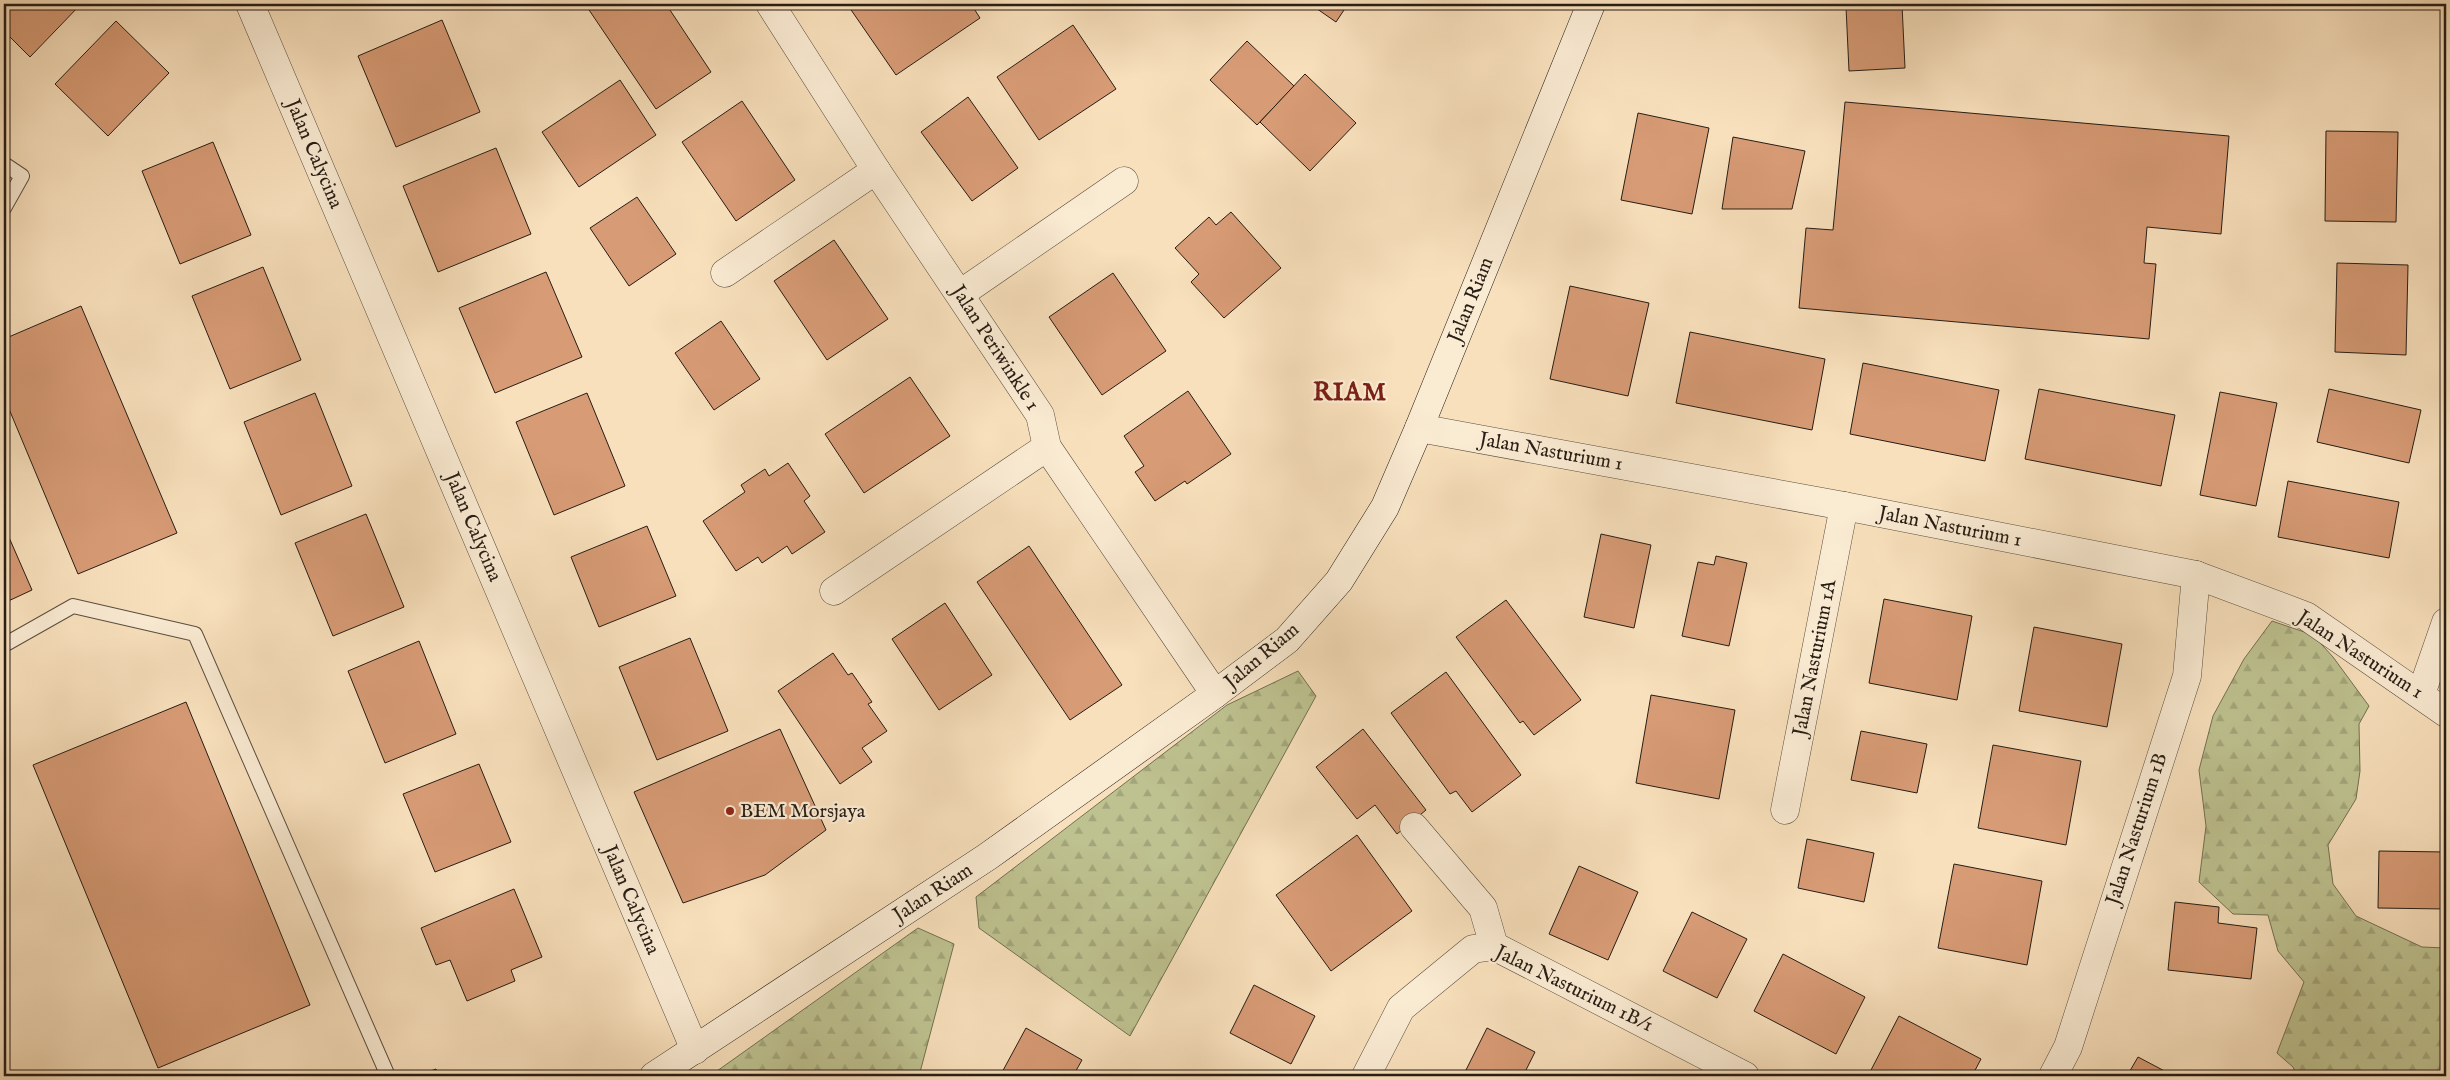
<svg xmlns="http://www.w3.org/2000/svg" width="2450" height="1080" viewBox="0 0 2450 1080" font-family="'IM FELL English',serif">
	<defs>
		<pattern id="forest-firs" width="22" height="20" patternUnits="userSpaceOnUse" patternTransform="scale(1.25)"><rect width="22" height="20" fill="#bec290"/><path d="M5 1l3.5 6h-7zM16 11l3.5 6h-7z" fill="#a3a67b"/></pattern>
	</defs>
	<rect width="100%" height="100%" fill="#f8e0bc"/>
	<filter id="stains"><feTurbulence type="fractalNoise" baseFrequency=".004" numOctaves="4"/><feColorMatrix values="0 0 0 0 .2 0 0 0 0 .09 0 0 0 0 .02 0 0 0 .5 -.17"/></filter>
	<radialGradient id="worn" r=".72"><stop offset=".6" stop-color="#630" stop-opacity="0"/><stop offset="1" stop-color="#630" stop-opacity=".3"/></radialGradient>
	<g fill="url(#forest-firs)" stroke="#727052">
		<path d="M2272,621l41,14 20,22 36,49 -10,18 1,47 -4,28 -28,46 5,39 23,32 66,31 24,1v128h-149l-4,-9 -16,-14 27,-71 -26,-31 -10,-36 -35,-1 -34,-32 7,-56 -7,-56 14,-54 31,-57z"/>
		<path d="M1298,671l18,25 -186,340 -151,-108 -3,-31 251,-192z"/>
		<path d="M918,928l36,16 -35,132h-209z"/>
	</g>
	<g fill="#d79b75" stroke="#271d15">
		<path d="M4,4h77l-51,53 -26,-26z"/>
		<path d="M585,4h81l45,68 -55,37z"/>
		<path d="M847,4h124l9,14 -84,57z"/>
		<path d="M1310,4h38l-12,18z"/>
		<path d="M1902,5l3,63 -56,3 -3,-64z"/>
		<path d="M442,20l38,92 -84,35 -38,-91z"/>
		<path d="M116,21l53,52 -61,63 -53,-52z"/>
		<path d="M1073,25l43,64 -77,51 -42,-63z"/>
		<path d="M1247,41l47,45 -37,39 -47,-45z"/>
		<path d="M1305,74l51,49 -46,48 -50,-49z"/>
		<path d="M620,80l36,55 -77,52 -37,-55z"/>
		<path d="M968,97l50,71 -46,33 -51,-69z"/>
		<path d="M742,101l53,79 -59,41 -54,-79z"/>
		<path d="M1845,102l384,34 -8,98 -74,-7 -3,36 12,1 -7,75 -350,-31 7,-80 27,2z"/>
		<path d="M1638,113l71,15 -17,86 -71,-14z"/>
		<path d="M2326,131l72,1 -2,90 -71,-1z"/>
		<path d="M1733,137l72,14 -13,58h-70z"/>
		<path d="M213,142l38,93 -71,29 -38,-93z"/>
		<path d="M496,148l35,86 -93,38 -35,-86z"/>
		<path d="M637,197l39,57 -47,32 -39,-58z"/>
		<path d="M1231,212l50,56 -57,50 -33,-36 8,-8 -24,-26 34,-31 7,8z"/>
		<path d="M834,240l54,79 -61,41 -53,-79z"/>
		<path d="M2337,263l71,2 -2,90 -71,-3z"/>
		<path d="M263,267l38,93 -71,29 -38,-93z"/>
		<path d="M546,272l36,85 -87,36 -36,-85z"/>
		<path d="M1113,273l53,78 -64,44 -53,-78z"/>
		<path d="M1570,286l79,17 -21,93 -78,-17z"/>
		<path d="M81,306l96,227 -99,41 -74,-177v-58z"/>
		<path d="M721,321l39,58 -46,31 -39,-57z"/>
		<path d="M1690,332l135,27 -13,71 -136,-27z"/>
		<path d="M1863,363l136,27 -14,71 -135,-27z"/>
		<path d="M910,377l40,59 -86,57 -39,-59z"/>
		<path d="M2039,389l136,26 -14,71 -136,-27z"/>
		<path d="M2329,389l92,21 -12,53 -92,-21z"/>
		<path d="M1188,391l43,63 -44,30 -2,-3 -30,20 -20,-29 9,-6 -20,-30z"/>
		<path d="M2220,392l57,11 -21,103 -56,-11z"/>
		<path d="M315,393l37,93 -71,29 -37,-93z"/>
		<path d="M587,393l38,93 -71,29 -38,-93z"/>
		<path d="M788,463l22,33 -6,5 21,31 -33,22 -5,-8 -25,17 -4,-6 -22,14 -33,-50 42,-29 -4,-7 24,-16 4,7z"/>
		<path d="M2288,481l111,21 -10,56 -111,-21z"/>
		<path d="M366,514l38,93 -71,29 -38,-93z"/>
		<path d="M4,526l28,64 -28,13z"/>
		<path d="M647,526l29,70 -77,31 -28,-70z"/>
		<path d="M1601,534l50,11 -17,83 -50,-11z"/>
		<path d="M1029,546l93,139 -52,35 -93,-138z"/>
		<path d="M1716,556l31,7 -18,83 -47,-10 16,-74 16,3z"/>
		<path d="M1884,599l88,17 -15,84 -88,-17z"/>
		<path d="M1506,600l75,100 -47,35 -11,-14 -3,2 -64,-86z"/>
		<path d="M945,603l47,72 -53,35 -47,-71z"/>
		<path d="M2034,627l88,17 -15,83 -88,-16z"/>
		<path d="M690,638l38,93 -71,29 -38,-93z"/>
		<path d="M419,641l37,93 -71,29 -37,-92z"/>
		<path d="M833,653l15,22 4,-2 20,29 -4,2 19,27 -25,17 10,14 -32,22 -62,-93z"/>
		<path d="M1446,672l75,103 -49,37 -16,-21 -6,3 -59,-81z"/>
		<path d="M1651,695l84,15 -16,89 -83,-16z"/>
		<path d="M186,702l124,303 -152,63 -125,-303z"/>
		<path d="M780,729l46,101 -61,45 -82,28 -49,-111z"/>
		<path d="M1363,729l63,81 -29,24 -22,-29 -18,14 -41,-52z"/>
		<path d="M1861,731l66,13 -10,49 -66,-13z"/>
		<path d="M1993,745l88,16 -15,84 -88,-17z"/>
		<path d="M479,764l32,78 -76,30 -32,-78z"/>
		<path d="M1357,835l55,76 -81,60 -55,-76z"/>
		<path d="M1807,839l67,14 -10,49 -66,-14z"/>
		<path d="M2379,851l67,1v57l-68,-1z"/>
		<path d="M1954,864l88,17 -15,84 -89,-17z"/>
		<path d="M1579,866l59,26 -30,68 -59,-26z"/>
		<path d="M514,889l28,68 -31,13 4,11 -48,20 -17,-41 -14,5 -15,-37z"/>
		<path d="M2175,902l44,5 -1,16 39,5 -6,51 -83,-9z"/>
		<path d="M1692,912l55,27 -30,59 -54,-27z"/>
		<path d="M1783,954l82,43 -29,57 -82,-43z"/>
		<path d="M1254,985l61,31 -24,48 -61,-31z"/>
		<path d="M1899,1016l82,43 -9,17h-95l-7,-4z"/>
		<path d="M1026,1028l56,32 -9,16h-73z"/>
		<path d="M1487,1028l48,24 -12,24h-60z"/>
		<path d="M2138,1057l36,19h-47z"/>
		<path d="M436,1069l3,7h-22z"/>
	</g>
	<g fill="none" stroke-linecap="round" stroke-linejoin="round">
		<defs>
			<g id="service">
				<path d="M4,164l18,12 -18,32"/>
				<path d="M4,645l69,-39 122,28 193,442"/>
			</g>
			<g id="minor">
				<path d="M250,4l445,1046"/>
				<path d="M770,4l106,166 164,245 7,32 168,247"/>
				<path d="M725,273l151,-103"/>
				<path d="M960,294l164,-113"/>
				<path d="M1419,428l425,78 352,69 110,41 140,97"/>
				<path d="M834,591l213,-144"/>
				<path d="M2421,694l25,-72"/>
				<path d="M1785,810l59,-304"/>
				<path d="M1414,827l69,81 11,38"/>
				<path d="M1366,1076l35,-68 72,-59 21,-3 251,130"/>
				<path d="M2053,1076l15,-29 119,-371 9,-101"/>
			</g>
			<path id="secondary" d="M654,1076l333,-219 228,-163 72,-54 52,-59 46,-74 34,-79 172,-424"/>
		</defs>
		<use href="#service" stroke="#5b4e3f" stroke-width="16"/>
		<use href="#minor" stroke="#5b4e3f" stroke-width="29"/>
		<use href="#secondary" stroke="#271d15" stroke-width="29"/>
		<use href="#service" stroke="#faebd3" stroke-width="14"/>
		<use href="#minor" stroke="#faebd3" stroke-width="28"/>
		<use href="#secondary" stroke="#faebd3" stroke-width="28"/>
	</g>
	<circle fill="#8f2418" stroke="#faebd3" stroke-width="2" cx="730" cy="811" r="5"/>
	<g text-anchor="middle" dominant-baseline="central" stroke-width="4.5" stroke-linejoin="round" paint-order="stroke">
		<g font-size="20" fill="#271d15" stroke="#faebd3">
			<text transform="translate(314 154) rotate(67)">Jalan Calycina</text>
			<text transform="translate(1471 300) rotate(-68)">Jalan Riam</text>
			<text transform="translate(995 348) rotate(57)">Jalan Periwinkle 1</text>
			<text transform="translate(1551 452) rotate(10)">Jalan Nasturium 1</text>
			<text transform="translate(473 527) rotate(67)">Jalan Calycina</text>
			<text transform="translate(1950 527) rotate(11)">Jalan Nasturium 1</text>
			<text transform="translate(2360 655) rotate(33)">Jalan Nasturium 1</text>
			<text transform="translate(1262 656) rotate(-40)">Jalan Riam</text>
			<text transform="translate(1815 658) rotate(-79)">Jalan Nasturium 1A</text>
			<text transform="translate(2137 829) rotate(-72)">Jalan Nasturium 1B</text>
			<text transform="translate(933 893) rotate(-33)">Jalan Riam</text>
			<text transform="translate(631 900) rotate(67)">Jalan Calycina</text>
			<text transform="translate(1574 989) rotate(26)">Jalan Nasturium 1B/1</text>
		</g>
		<g font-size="20" fill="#271d15" stroke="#faebd3" text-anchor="start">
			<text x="740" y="811">BEM Morsjaya</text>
		</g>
		<g font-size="25" font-weight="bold" letter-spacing="1" fill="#7a1f14" stroke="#faebd3">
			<text x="1350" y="393">RIAM</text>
		</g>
	</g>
	<rect width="2450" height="1080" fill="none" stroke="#f8e0bc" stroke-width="20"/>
	<rect x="5" y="5" width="2440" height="1070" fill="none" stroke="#271d15" stroke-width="2.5"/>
	<rect x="10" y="10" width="2430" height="1060" fill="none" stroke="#271d15"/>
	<rect width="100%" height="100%" filter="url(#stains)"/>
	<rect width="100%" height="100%" fill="url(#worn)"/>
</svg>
